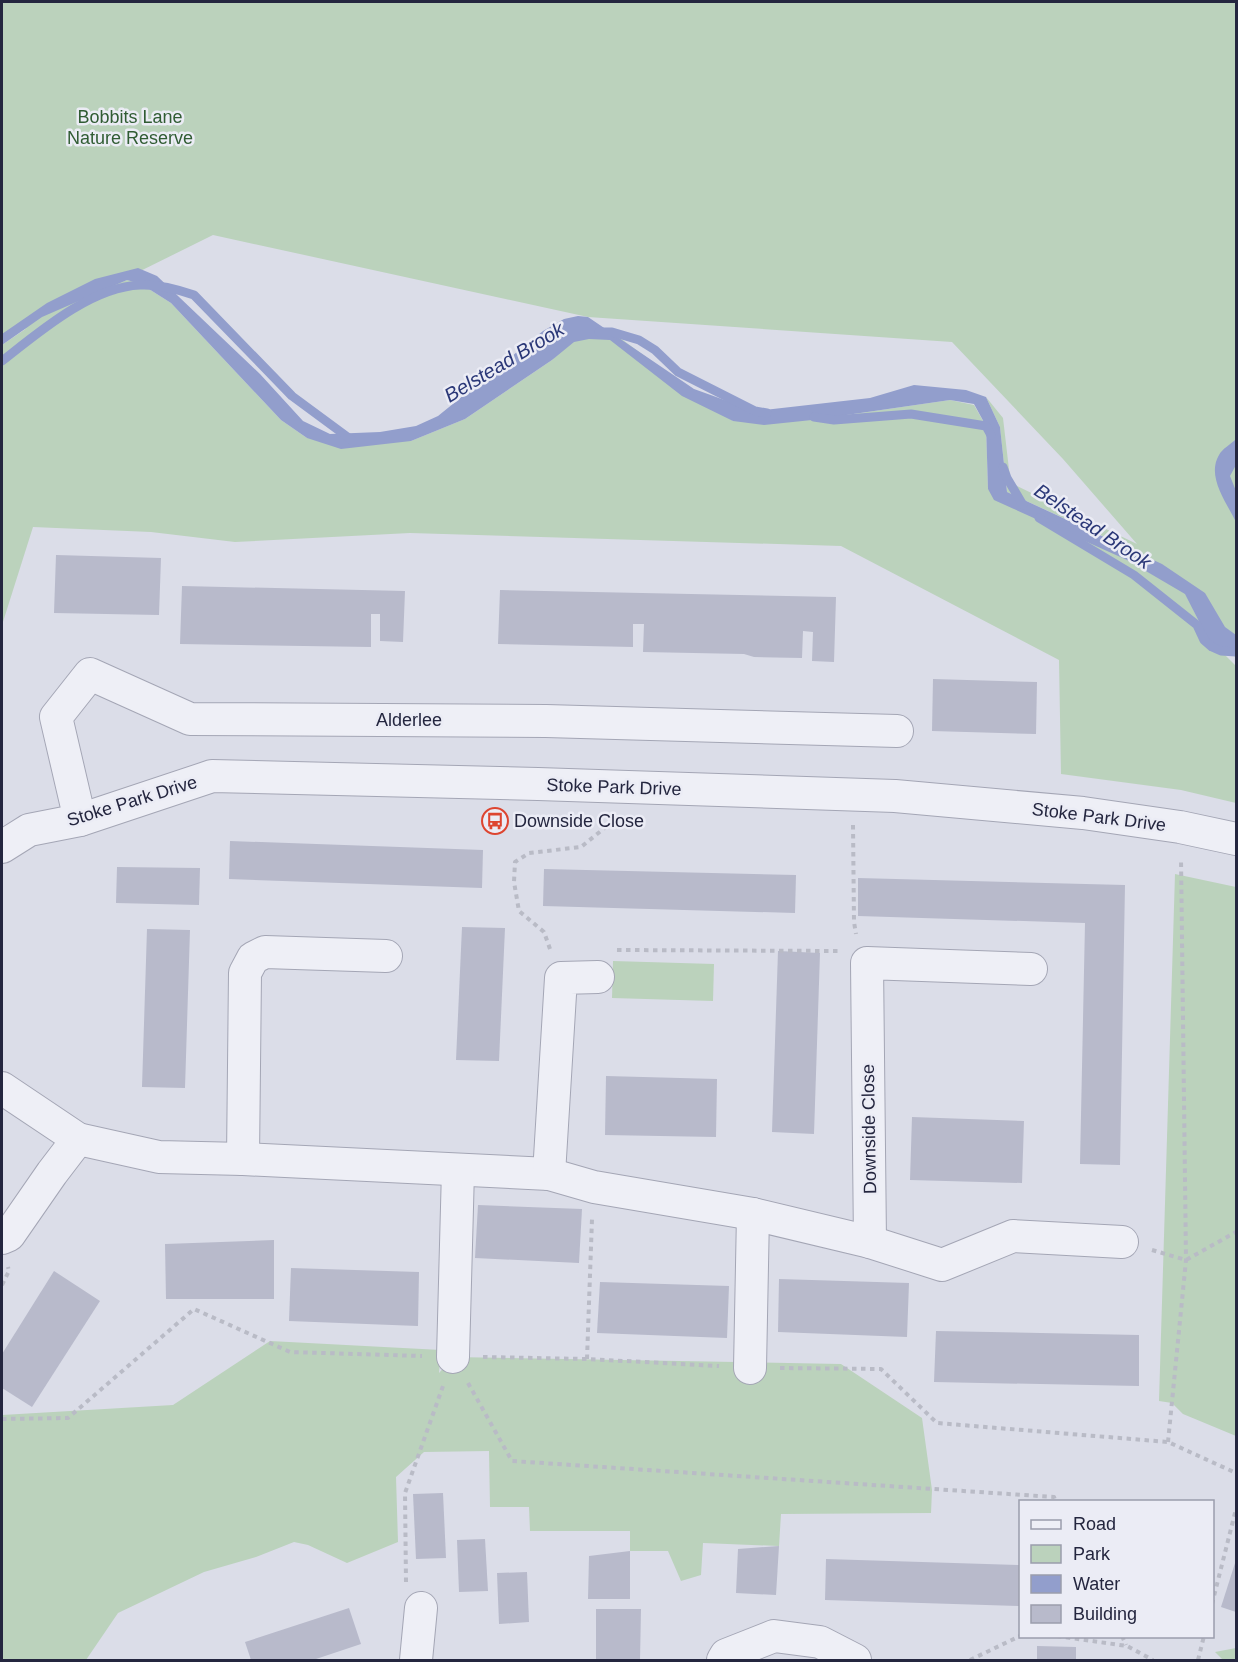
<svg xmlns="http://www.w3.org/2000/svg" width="1238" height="1662" viewBox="0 0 1238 1662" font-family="Helvetica,sans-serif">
	<rect width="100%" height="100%" fill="#dbdde8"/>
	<g fill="#bbd2bc" fill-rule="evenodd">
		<path d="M2,2h1234v656l-43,-49 19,38 9,4 15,15v137l-55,-13 -120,-16 -2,-114 -218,-114 -431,-13 -175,9 -84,-10 -118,-5 -31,98v-280l25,-17 -25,11zM213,235l375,82 364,25 111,117 74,85 -120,-58 -7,-8 -7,-60 -17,-21 14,30 7,65 143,66 25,29 -48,-27 -139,-71 -2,-63 -12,-21 -24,-5 -138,20 -79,1 -121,-89 -40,6 -20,22 -87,59 -54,22 -104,-3 -26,-18 -110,-117 -30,-19 -14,-4 -23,9z"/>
		<path d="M1175,874l61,13v549l-53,-22 -11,-11 -13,-2z"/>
		<path d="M613,961l101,3 -1,37 -101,-3z"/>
		<path d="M270,1341l171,9 -2,23 14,-16 388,7 81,54 10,72 -1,23 -150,1 -2,32 -76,-3 -2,32 -20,6 -13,-30h-38v-20h-100l-1,-24h-39l-1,-56 -65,1 -28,25 2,65 -51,21 -39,-18 -14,-3 -38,15 -52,15 -86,41 -32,47h-84v-245l171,-10z"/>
		<path d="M1236,1648v12h-13l-8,-8z"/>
	</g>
	<g fill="#929ecc">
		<path d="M138,268l19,8 103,98 43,47 27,13 50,-2 36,-6 22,-10 105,-85 21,-12 14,-3 10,1 106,72 61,22 115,-13 44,-13 52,5 20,7 14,30 7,65 155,72 43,29 20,34 11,8v16h-15l-9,-4 -27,-53 -58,-34 -133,-60 -6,-11 -2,-63 -12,-22 -24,-4 -138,20 -48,5 -31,-4 -51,-25 -72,-56 -21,-1 -15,3 -22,18 -87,59 -54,22 -70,8 -34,-11 -26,-18 -110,-117 -30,-19 -14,-4 -85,37 -40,28v-11l45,-31 48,-24z"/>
		<path d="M1236,439v26l-6,11 6,15v31c-9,-19 -30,-45 -17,-67 3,-6 12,-11 17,-16z"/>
	</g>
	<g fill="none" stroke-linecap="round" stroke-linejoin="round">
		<g stroke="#929ecc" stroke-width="9">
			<path d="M599,332h13l27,8 16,10 23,22 77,39 12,2"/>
			<path d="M2,361c37,-29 89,-74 138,-76 19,-1 37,4 54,10l98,101 61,45"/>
			<path d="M814,417l20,3 77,-6 75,12 5,9"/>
			<path d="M1003,467l4,11 16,27"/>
			<path d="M1039,518l95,57 63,50 7,15 8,7 9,4 15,1"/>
		</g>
	</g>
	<g fill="#b8bacb">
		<path d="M56,555l105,3 -2,57 -105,-2z"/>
		<path d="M182,586l223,5 -2,51 -23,-1v-27h-9v33l-191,-3z"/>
		<path d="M500,590l336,7 -2,65 -22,-1 1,-29 -10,-1 -1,27 -48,-1 -10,-3 -101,-2 1,-28h-11v23l-135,-3z"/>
		<path d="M933,679l104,3 -1,52 -104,-3z"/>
		<path d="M230,841l253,9 -1,38 -253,-9z"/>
		<path d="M117,867l83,1 -1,37 -83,-2z"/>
		<path d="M544,869l252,6 -1,38 -252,-7z"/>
		<path d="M858,878l267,7 -5,280 -40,-1 5,-241 -227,-7z"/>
		<path d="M462,927l43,1 -6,133 -43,-1z"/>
		<path d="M147,929l43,1 -5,158 -43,-1z"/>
		<path d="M778,951l42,2 -6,181 -42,-2z"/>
		<path d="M606,1076l111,3 -1,58 -111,-2z"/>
		<path d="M912,1117l112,4 -2,62 -112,-3z"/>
		<path d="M478,1205l104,4 -3,54 -104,-5z"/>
		<path d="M274,1240v59h-108l-1,-55z"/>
		<path d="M291,1268l128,4 -1,54 -129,-5z"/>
		<path d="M54,1271l46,30 -68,106 -30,-19v-34z"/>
		<path d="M779,1279l130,4 -2,54 -129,-5z"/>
		<path d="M600,1282l129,4 -2,52 -130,-5z"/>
		<path d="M936,1331l203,4v51l-205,-4z"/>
		<path d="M443,1493l3,65 -30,1 -3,-65z"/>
		<path d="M485,1539l3,52 -29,1 -2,-52z"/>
		<path d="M779,1546l-3,49 -40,-2 2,-44z"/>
		<path d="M630,1551v48h-42l1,-43z"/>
		<path d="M826,1559l194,6v41l-195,-6z"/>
		<path d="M1236,1560v52l-15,-5z"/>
		<path d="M527,1572l2,50 -30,2 -2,-51z"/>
		<path d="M349,1608l12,36 -48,16h-62l-6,-18z"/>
		<path d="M596,1609h45l-1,51h-44z"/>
		<path d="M1037,1646l39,1v13h-39z"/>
	</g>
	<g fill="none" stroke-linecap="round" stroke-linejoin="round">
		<defs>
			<g id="minor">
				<path d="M80,820l-24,-103 34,-43 100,45 356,2 351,10"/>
				<path d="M2,847l27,-17 51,-10 132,-44 326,8 357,12 188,17 97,14 56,12"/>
				<path d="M2,1088l76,51 81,18 84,2 306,15 45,13 159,27 117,28 72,23 71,-29 109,6"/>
				<path d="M243,1159l2,-186 8,-15 12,-6 121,4"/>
				<path d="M549,1174l12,-196 37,-1"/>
				<path d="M2,1238l7,-3 43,-62 26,-34"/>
				<path d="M870,1242l-3,-279 164,6"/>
				<path d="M453,1357l5,-187"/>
				<path d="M750,1368l3,-154"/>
				<path d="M416,1660l5,-52"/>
				<path d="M723,1660l3,-5 48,-19 46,6 35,18"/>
			</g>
		</defs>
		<use href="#minor" stroke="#a4a6b5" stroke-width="34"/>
		<g stroke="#b9bbc6" stroke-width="4" stroke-dasharray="4.5 4.5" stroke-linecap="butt">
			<path d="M853,825l1,97 2,12"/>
			<path d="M550,949l-6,-17 -25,-21 -5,-29 1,-20 14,-9 52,-6 36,-29"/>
			<path d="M617,950l223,1"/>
			<path d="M1152,1250l34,10 50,-28"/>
			<path d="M2,1285l7,-14 -1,-4"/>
			<path d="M483,1357l104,2 132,7"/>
			<path d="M587,1359l5,-140"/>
			<path d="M780,1368l101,1 56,54 231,19 68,31"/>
			<path d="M468,1383l44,78 542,36 2,5"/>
			<path d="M2,1419l66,-1 126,-109 96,43 132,4"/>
			<path d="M1168,1442l18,-182 -5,-402"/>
			<path d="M406,1582l-1,-89 38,-107"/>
			<path d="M1212,1604l24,-95"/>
			<path d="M1057,1636l70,10 26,14"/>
			<path d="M1122,1636l4,9"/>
			<path d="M970,1660l50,-24"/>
			<path d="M1198,1660l6,-24"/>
		</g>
		<use href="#minor" stroke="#eeeff6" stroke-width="32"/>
	</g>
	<defs>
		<symbol id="bus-ring" viewBox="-11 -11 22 22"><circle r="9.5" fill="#ebecf5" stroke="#dd4530" stroke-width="1.5"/><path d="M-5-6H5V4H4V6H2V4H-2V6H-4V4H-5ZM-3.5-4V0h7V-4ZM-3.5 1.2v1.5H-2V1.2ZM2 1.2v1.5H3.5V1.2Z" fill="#dd4530"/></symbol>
	</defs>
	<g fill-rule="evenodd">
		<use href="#bus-ring" x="480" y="806" width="30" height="30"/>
	</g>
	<g text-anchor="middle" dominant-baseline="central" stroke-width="5" stroke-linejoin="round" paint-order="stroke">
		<g font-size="18" fill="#305c33" stroke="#ebecf5">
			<text x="130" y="117">Bobbits Lane<tspan x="130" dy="21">Nature Reserve</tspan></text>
		</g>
		<g font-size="18" fill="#24263f" stroke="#ebecf5">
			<text x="409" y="720">Alderlee</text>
			<text transform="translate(614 787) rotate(2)">Stoke Park Drive</text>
			<text transform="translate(132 801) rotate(-17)">Stoke Park Drive</text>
			<text transform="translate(1099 817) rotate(7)">Stoke Park Drive</text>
			<text transform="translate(869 1129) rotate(-91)">Downside Close</text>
		</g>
		<g font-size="18" fill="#24263f" stroke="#ebecf5" text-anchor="start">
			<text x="514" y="821">Downside Close</text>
		</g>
		<g font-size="20" font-style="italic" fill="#2a3777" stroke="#ebecf5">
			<text transform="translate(504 362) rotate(-31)">Belstead Brook</text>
			<text transform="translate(1093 526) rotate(34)">Belstead Brook</text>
		</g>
	</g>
	<rect width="1238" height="1662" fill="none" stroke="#24263f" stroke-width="6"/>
	<rect x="1019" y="1500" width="195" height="138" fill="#ebecf5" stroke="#9b9dac" stroke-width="1.5"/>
	<rect x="1031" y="1520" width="30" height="9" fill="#eeeff6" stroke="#9b9dac" stroke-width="1.5"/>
	<text x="1073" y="1530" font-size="18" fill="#24263f">Road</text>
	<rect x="1031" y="1545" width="30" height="18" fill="#bbd2bc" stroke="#9b9dac" stroke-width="1.5"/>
	<text x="1073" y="1560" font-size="18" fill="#24263f">Park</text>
	<rect x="1031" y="1575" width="30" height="18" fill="#929ecc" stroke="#9b9dac" stroke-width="1.5"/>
	<text x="1073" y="1590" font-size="18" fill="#24263f">Water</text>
	<rect x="1031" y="1605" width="30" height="18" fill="#b8bacb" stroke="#9b9dac" stroke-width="1.5"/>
	<text x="1073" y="1620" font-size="18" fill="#24263f">Building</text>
</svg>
